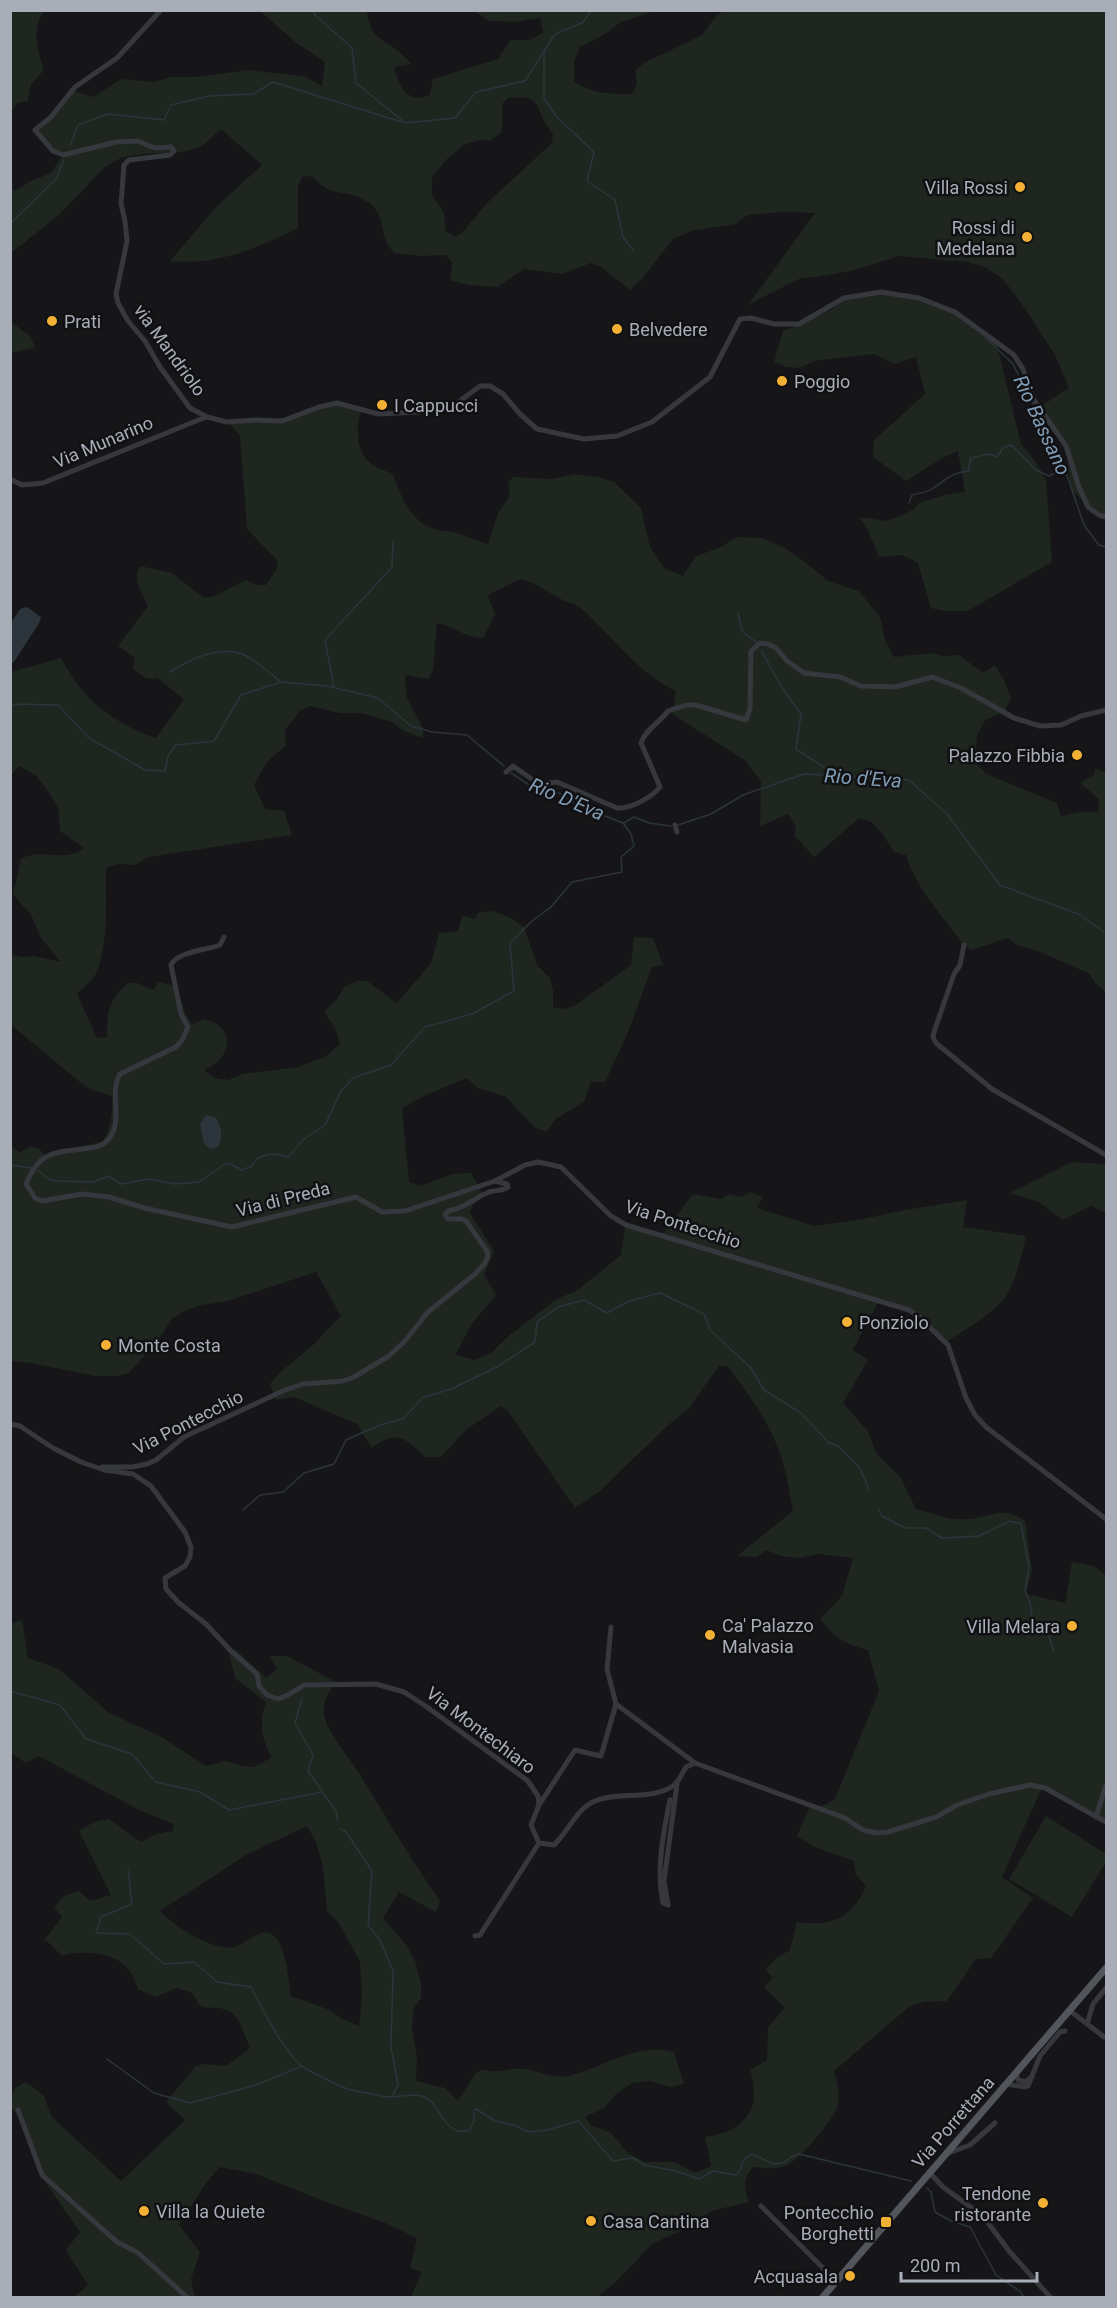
<svg xmlns="http://www.w3.org/2000/svg" width="1117" height="2308" viewBox="0 0 1117 2308" font-family="Roboto,sans-serif">
	<rect width="100%" height="100%" fill="#161618"/>
	<g fill="#1e261f" fill-rule="evenodd">
		<path d="M11,10l33,1c-13,17 -6,40 0,59l-13,14 -3,17 -11,2 -6,10z"/>
		<path d="M260,11h107c2,19 8,25 23,34 8,5 15,12 22,19l-18,3c5,19 14,39 36,27l3,-15 65,-20 12,-19h19l14,-7 -3,-15 -25,4 -26,-1 -14,-10h179l-33,11 -16,12 -25,13 -6,14v20c18,13 36,13 58,13l5,-10 -2,-14 9,-7 58,-28 14,-19 8,-5h379l3,2v505l-19,-13 -16,-16 -5,-42 -25,-41 28,-18 -14,-33 -31,-48 -21,-28 -18,-12 -19,-5 -67,-6 -44,14 -38,7 -16,1 -53,27 67,-92 -33,-1 -35,3 -11,9 -45,7 -18,8 -31,40 -12,11 -29,-23 -10,-4 -29,11 -38,-5 -27,18 -29,-2 -18,-5 2,-18 -6,-7 -25,1 -27,-3c-2,-3 -6,-7 -8,-11 -6,-17 -2,-30 -20,-41 -20,-13 -35,-2 -54,-25l-10,1 -4,10v41c-42,20 -80,38 -128,33l47,-55 45,-41 -41,-36 -20,18 -19,5 -39,2 -22,4 -16,9 -46,48 -48,38v-66l4,4 16,-10 20,-8 11,-17 -7,-3 -20,-23 39,-39 19,6 28,-18 33,3 17,-5h26l51,-7 56,6 18,10 3,-24 -31,-21zM523,97c16,3 15,12 21,24 2,5 6,9 9,13l-1,9 -65,60 -25,30 -7,4 -9,-6 -2,-18 -12,-18v-18l14,-17 19,-16 16,-4 9,1 12,-9v-28l6,-6z"/>
		<path d="M873,293l36,4 36,10 52,38 24,99 15,18 10,19 6,81 -84,49h-24l-13,-3 -13,-45 -16,-8 -23,2 -12,-29 -8,-11 28,4 26,-11 6,-7 25,-8 21,-3 -7,-41 -14,6 -38,24 -33,-24 1,-17 51,-46 -9,-37 -21,7 -21,-10 -60,7 -14,7 -14,-1 -12,-5 9,-31 50,-22 8,-10z"/>
		<path d="M10,321l21,16 4,11 -24,5z"/>
		<path d="M338,405l23,6c-6,19 -5,43 13,55 5,3 13,5 19,8 7,20 15,43 36,53 8,4 19,4 28,6 11,3 20,9 31,11l10,-31 12,-17 -2,-13 5,-6 39,2 23,-5 23,3 16,5 27,26 9,39 14,21 19,8 13,-20 23,-8 18,-11 25,1 23,10 28,20 15,13 31,10 21,26 5,23 9,17 37,-4 11,3 17,-1 24,18 12,-8 9,15 7,18 -7,14 -19,8 -8,15 -2,27 11,12 71,29 4,13 21,-4h16l1,-13 -19,-16 14,-8 1,-6 11,3v220l-11,-9 -5,-9 -52,-23 -21,-6 -9,-7 -37,12 -9,-7c-20,-28 -47,-56 -56,-88l-12,-3c-10,-15 -17,-32 -35,-34l-45,39 -20,-22 2,-7 -8,-14 -28,12 1,-44 -15,-21 -74,-47 4,-23c-38,-18 -63,-54 -94,-82 -7,-6 -17,-7 -25,-12 -16,-9 -18,-13 -37,-18l-32,16 7,20 -12,23c-19,0 -28,-12 -46,-15l-4,47 -5,9 -23,-4 2,23 16,30v10l-19,-7 -12,-9 -15,-4 -16,-5h-21l-30,-7 -10,5 -15,19 1,15 -19,17 -13,23 11,24 19,2 8,24 -143,22 -14,8 -17,-1 -12,4c0,28 3,85 -12,109 -4,6 -12,12 -17,17l20,44 10,-1c0,-26 1,-36 21,-54h9l17,7 4,-8 18,4 9,27 7,12 11,-6c34,7 30,39 1,51l11,8 13,2 14,-6 56,-7 27,-10 15,-13 -5,-16 -11,-16 13,-13 7,-12 13,-6h10l30,22 34,-40 8,-30 19,-2 4,-15 13,3 3,-6 14,-2 17,6 15,10 13,38 13,13 3,12v17l11,2 12,-4 55,-40 3,-28 19,1 10,27 -11,2 -23,63 -24,52h-14l-7,20 -27,16 -11,14 -12,-5 -28,-30 -28,-9 -11,-10 -43,18 -22,12 7,74 12,4 31,-12 19,-1 13,23 -11,9 -3,8 24,38 -10,24 12,20 -23,27 -18,33 20,5 17,-8 14,-14 51,-39 21,-9 43,-35 4,-28 36,9 32,-42 28,5 8,-5 13,3 8,-5 13,5 -6,11 57,18 49,-7 42,-9 62,-10 -4,27 63,9c-4,19 -9,40 -18,57 -11,19 -44,37 -62,49l-28,-27 -39,-15 -26,50 15,10 -25,43 25,28 8,22 24,24 16,32c16,4 34,12 51,10 24,-1 34,-15 58,2l7,49 -6,24 39,9 7,-41 22,4 12,9v245l-63,-35 -41,92 31,21 -42,60 -15,1 -29,42 -23,1 -14,4 -76,65c3,12 7,24 3,37 -4,12 -39,54 -52,58 -10,4 -22,2 -32,1 -11,13 -9,20 -4,35l-38,9 -24,17 -35,16 -35,37 -20,16h-186l11,-25 -12,-4 7,-30 -32,-15 -64,-23 -65,-26 -36,-7 -14,16 -27,42 21,27 -9,27 4,18h-121l14,-12 -22,-35 14,-18 -37,-53 -26,-66 -6,-4c0,-15 0,-20 15,-27l18,14 7,20 70,65 64,-61 -19,-18 29,-35 7,-3 24,2 24,-18c-6,-13 -10,-35 -26,-39 -8,-2 -16,0 -24,-3l-8,-13 -15,-5 -22,9 -17,-8c-3,-9 -7,-19 -15,-25 -14,-12 -44,-14 -61,-8l-17,-17 17,-22 -8,-10 10,-11 15,-5 11,10 21,-6 -32,-64 15,-9 15,-3 32,23 15,-8 17,-3 1,-7 -35,-14 -100,-54 -13,7 -15,-10v-130l11,-3 6,38 31,11 50,44 53,24 44,29 20,-5 15,5 12,1 18,-9c-9,-22 -13,-33 -5,-56l-31,-24 -6,-24 6,-5 31,29 11,-9 -7,-13h17l49,26c-7,9 -14,21 -12,33 4,19 22,38 33,55 27,44 53,88 83,131l-4,11 -37,-20 -16,26 21,24 11,18 6,24v14l-7,10 -2,20 5,29 -1,24 29,7 13,13 17,-27 7,-5c18,6 25,-2 41,0 15,1 29,10 45,7 36,-8 67,-34 106,-24l10,32 -13,3 -21,-6 -18,2 -17,12 -11,13 -19,9 6,9 19,6 18,21 16,9h31l20,11 16,-7 -6,-29c39,-5 58,-28 45,-67l17,-10 1,-33 17,-19 -21,-21 9,-9 -8,-9 13,-12 12,-7 7,-28c35,5 55,-4 69,-36l-10,-11 -2,-14 -42,-15 -15,-10 13,-29 15,-2 10,-6 44,-108 -11,-41c-24,-6 -33,-12 -48,-31l22,-23 11,-38 -35,-4 -19,4 -18,-2 -15,-6 -9,7 -20,-1 56,-45c-4,-21 -7,-43 -15,-63 -12,-30 -31,-57 -51,-82h-8l-31,43 -22,18 -66,64 -25,17 -67,-97 -7,-5 -35,24 -25,27h-16c-19,-19 -29,-28 -53,-9l-15,-24 -63,-27 -18,3 -6,-16 9,-11 32,-26 30,-31 -25,-44 -88,29 -27,4 -17,6 -12,8 -15,23 -28,31 -13,3h-21l-64,-13 -20,-2v-215l9,7 10,-7 9,3 7,7 57,-15c8,-14 10,-29 9,-45l-20,-6 -11,-7 -70,-58v-70l12,2 11,-1 27,6 -20,-24 -10,-23 -18,-21 8,-35c21,-12 42,5 63,-11l-24,-17 -2,-24 -10,-16 -12,-15 -17,-10 -8,9v-103l50,-14c20,40 53,66 95,80l28,-39 -27,-21c-11,2 -16,-2 -24,-10l2,-10 -17,-12 30,-40c-5,-12 -17,-27 -8,-40l32,7 32,25 11,-2 31,-16 10,5h10l10,-15 2,-9 -31,-32 -7,-93 -10,-12 26,-2 26,1 38,-15zM307,1826l9,16 7,25 4,44 11,11 22,39 2,36 -3,29 -19,-8 -10,-8 -39,-14c-3,-16 -5,-73 -32,-62 -9,3 -16,11 -25,13 -22,4 -60,-21 -74,-36l86,-56z"/>
		<path d="M1072,1162l34,2v49l-15,-7 -28,14 -24,-18 -29,-9z"/>
		<path d="M1046,1816l60,38v8l-34,55 -63,-38z"/>
	</g>
	<g fill="#2c353c">
		<path d="M27,607l14,10 -2,6 -25,39 -3,1v-40l9,-14z"/>
		<path d="M206,1115l10,3c6,11 7,18 2,29l-8,2 -6,-5 -4,-20z"/>
	</g>
	<g fill="none" stroke-linecap="round" stroke-linejoin="round">
		<g stroke="#2c353c" stroke-width="1.5">
			<path d="M312,10l3,5 37,33 4,35 48,39"/>
			<path d="M544,51v47l12,18 38,36 -7,29 28,19 8,37 10,13"/>
			<path d="M70,146l8,-21 30,-11 56,6 7,-15 38,-9 44,-2 20,-12 132,41 50,-5 21,-26 49,-11 30,-47 27,-11 10,-13"/>
			<path d="M10,224l46,-45 8,-19"/>
			<path d="M986,338l27,26 27,55 19,33 25,73 15,20 7,2"/>
			<path d="M909,503l3,-8c6,-2 15,-2 20,-6 15,-10 17,-15 36,-18l3,-13 18,-4 8,3 6,-9 8,-3 25,25 13,6 8,-4 8,3"/>
			<path d="M738,613l4,18 15,12"/>
			<path d="M761,650l21,38 19,26 -5,35 40,26"/>
			<path d="M170,672c21,-13 46,-26 72,-18 13,5 28,20 39,28"/>
			<path d="M334,687l-9,-47 67,-73 1,-25"/>
			<path d="M10,706l10,-2 38,1 31,33 56,32 20,1 3,-15 8,-11 38,-4 27,-46 40,-13 46,4 51,12 33,28 21,6 35,3 37,31"/>
			<path d="M511,773l29,19 14,-2 25,16 44,17"/>
			<path d="M624,823l10,-6 15,6 22,3"/>
			<path d="M678,825l33,-11 32,-19 61,-21 105,6 38,34 53,71 78,29 28,19"/>
			<path d="M10,1165l23,3"/>
			<path d="M37,1170l13,10 9,1 35,1 14,-6 13,8 28,-5 26,5 24,-2 26,-18h5l12,6 10,-4c5,-13 24,-14 36,-9l16,-18 21,-14 16,-34 12,-13 38,-13 34,-38 47,-13 42,-23 -4,-48 22,-22 19,-14 21,-25 50,-10 -1,-15 13,-11 -3,-12 -8,-11"/>
			<path d="M243,1510l17,-15 23,-3 21,-19 30,-9 12,-24 34,-15 23,-6 19,-21 29,-9 46,-22 38,-25 2,-20 21,-15 26,-7 23,13 22,-12 31,-8 44,21 6,16 41,38 13,22 37,23 28,30 9,3 22,22 9,22"/>
			<path d="M879,1510l3,6 23,12h21l16,10 37,-2 31,-15 11,3 8,43 -4,23 5,13 3,19 16,14 5,16"/>
			<path d="M10,1691l50,14 26,34 46,15 24,28 44,10 29,18 93,-18 14,19 2,10"/>
			<path d="M302,1698l-7,25 18,32 -5,16 14,20"/>
			<path d="M340,1829l6,3 26,39 -4,54 12,15 13,31 -2,76 7,37 -6,13"/>
			<path d="M128,1870l4,34 -31,13 -5,16 34,1 34,30 30,-2 23,20 34,5c14,27 28,56 49,78 3,3 39,21 45,23 11,4 24,5 36,8 13,3 27,-3 41,0 20,6 21,43 48,34l4,-10v-9l2,-2 19,12 19,4 15,7 18,-2 31,-9c13,13 23,27 35,40l20,-3 11,7 32,6 23,8 14,-8 23,4 4,-4c2,-8 4,-13 11,-17 9,2 21,13 30,9 7,-2 10,-8 18,-9l112,27"/>
			<path d="M107,2059l47,34 36,10 66,-18 44,-18"/>
			<path d="M927,2188l4,4 4,20 16,9 19,6 26,48 25,17 3,6"/>
		</g>
		<g stroke="#37383d" stroke-width="5">
			<path d="M161,10l-44,48 -42,29 -25,31 -15,12 18,21 10,4 53,-13 22,-1 17,7 16,-1 3,4 -4,4 -41,5 -5,5 -3,39 4,17 2,20 -11,53 2,9 10,18 17,20 15,26 30,41 17,9 20,5 28,-2 27,1 37,-14 18,-4 41,11 42,-2 37,-9 23,-17h10l13,8 18,21 16,14 47,10 33,-3 35,-14 58,-45 30,-58 11,-1 23,6h25l45,-26 37,-6 38,6 36,14 59,43 9,14 11,31 32,46 13,41 9,20 11,8 7,2"/>
			<path d="M10,479l12,6 21,-2 163,-66"/>
			<path d="M506,772l7,-6 26,18 18,-2 60,26c14,1 35,-11 43,-21l-19,-44c4,-13 19,-21 27,-32l18,-6h10l50,15 4,-11 1,-58 9,-8 8,1 8,4 11,13 17,12 36,4 21,9 34,1 37,-10 29,11 53,30 26,8 21,-1 20,-9 25,-6"/>
			<path d="M675,825l2,7"/>
			<path d="M224,937l-4,8c-13,5 -44,7 -49,20l10,49 7,13 -6,13 -6,7 -56,27c-12,20 5,49 -13,67 -5,5 -10,6 -17,7 -34,5 -50,1 -64,36l9,14 7,3 40,-7 27,3 35,11 88,19 124,-30 26,15 23,-1 90,-30 30,-16 13,-3 23,5 50,49 15,9 283,85 10,7 29,28 18,53 9,17 11,12 120,92"/>
			<path d="M964,945l-4,20 -6,9 -20,58 -1,5 3,6 56,46 114,66"/>
			<path d="M10,1424l10,2 33,22 28,14 23,8 29,4 18,12 34,46 6,15 -1,10 -5,9 -20,12 1,11 13,14 27,21 24,26 27,24 2,12 8,9 11,4 10,-4 16,-10 72,-1 28,8 23,15 101,74 10,15 1,9 -8,20 8,18 15,2c14,-13 23,-37 41,-44 24,-10 55,0 78,-15 6,-4 9,-13 13,-19l9,-4 150,55 18,12 14,3 11,-1 48,-15 21,-12 32,-11 41,-9 15,3 61,34"/>
			<path d="M102,1467h30l15,-3 9,-4 28,-23 101,-47 18,-6 40,-3 11,-4 35,-21 16,-15 23,-29 47,-38 10,-11 3,-7 -1,-5 -21,-30 -4,-2h-14l-3,-4 3,-4c18,-3 26,-13 41,-19 7,-2 14,-1 19,-5l-1,-3 -12,-3"/>
			<path d="M616,1704l79,59"/>
			<path d="M539,1805l36,-55 26,6 15,-52 -9,-35 4,-42"/>
			<path d="M1096,1817l10,-32"/>
			<path d="M668,1905l-4,-24 13,-97"/>
			<path d="M668,1905l-5,-2c-7,-33 0,-69 7,-103"/>
			<path d="M475,1936l5,-1 59,-92"/>
			<path d="M1069,2010l35,27"/>
			<path d="M1087,2024l6,-20 13,-16"/>
			<path d="M1016,2072l2,8 7,2 7,-5"/>
			<path d="M1006,2084l19,3 3,-1 12,-30 20,-24 5,-1"/>
			<path d="M18,2110l24,65 75,67 20,10 51,46"/>
			<path d="M946,2154l24,-9 25,-22"/>
			<path d="M929,2172l14,15 40,29 26,35 42,47"/>
			<path d="M761,2206l75,75"/>
		</g>
		<path stroke="#53555c" stroke-width="7" d="M822,2298l284,-330"/>
	</g>
	<g fill="#f2b134" stroke="#111113" stroke-width="2">
		<circle cx="1020" cy="187" r="6"/>
		<circle cx="1027" cy="237" r="6"/>
		<circle cx="52" cy="321" r="6"/>
		<circle cx="617" cy="329" r="6"/>
		<circle cx="782" cy="381" r="6"/>
		<circle cx="382" cy="405" r="6"/>
		<circle cx="1077" cy="755" r="6"/>
		<circle cx="847" cy="1322" r="6"/>
		<circle cx="106" cy="1345" r="6"/>
		<circle cx="1072" cy="1626" r="6"/>
		<circle cx="710" cy="1635" r="6"/>
		<circle cx="1043" cy="2203" r="6"/>
		<circle cx="144" cy="2211" r="6"/>
		<circle cx="591" cy="2221" r="6"/>
		<rect x="880" y="2216" width="12" height="12" rx="3"/>
		<circle cx="850" cy="2276" r="6"/>
	</g>
	<g text-anchor="middle" dominant-baseline="central" stroke-width="5" stroke-linejoin="round" paint-order="stroke">
		<g font-size="18" fill="#a8adb8" stroke="#111113" text-anchor="start">
			<text x="1008" y="187" text-anchor="end">Villa Rossi</text>
			<text x="1015" y="227" text-anchor="end">Rossi di<tspan x="1015" dy="21">Medelana</tspan></text>
			<text x="64" y="321">Prati</text>
			<text x="629" y="329">Belvedere</text>
			<text x="794" y="381">Poggio</text>
			<text x="394" y="405">I Cappucci</text>
			<text x="1065" y="755" text-anchor="end">Palazzo Fibbia</text>
			<text x="859" y="1322">Ponziolo</text>
			<text x="118" y="1345">Monte Costa</text>
			<text x="722" y="1625">Ca' Palazzo<tspan x="722" dy="21">Malvasia</tspan></text>
			<text x="1060" y="1626" text-anchor="end">Villa Melara</text>
			<text x="1031" y="2193" text-anchor="end">Tendone<tspan x="1031" dy="21">ristorante</tspan></text>
			<text x="156" y="2211">Villa la Quiete</text>
			<text x="874" y="2212" text-anchor="end">Pontecchio<tspan x="874" dy="21">Borghetti</tspan></text>
			<text x="603" y="2221">Casa Cantina</text>
			<text x="838" y="2276" text-anchor="end">Acquasala</text>
		</g>
		<g font-size="18" fill="#a8adb8" stroke="#111113">
			<text transform="translate(170 350) rotate(54)">via Mandriolo</text>
			<text transform="translate(103 442) rotate(-23)">Via Munarino</text>
			<text transform="translate(283 1199) rotate(-14)">Via di Preda</text>
			<text transform="translate(683 1224) rotate(18)">Via Pontecchio</text>
			<text transform="translate(188 1422) rotate(-27)">Via Pontecchio</text>
			<text transform="translate(481 1730) rotate(37)">Via Montechiaro</text>
			<text transform="translate(953 2122) rotate(-49)">Via Porrettana</text>
		</g>
		<g font-size="20" font-style="italic" fill="#7f9bb3" stroke="#111113">
			<text transform="translate(1042 425) rotate(65)">Rio Bassano</text>
			<text transform="translate(863 778) rotate(4)">Rio d'Eva</text>
			<text transform="translate(567 799) rotate(23)">Rio D'Eva</text>
		</g>
	</g>
	<rect width="1117" height="2308" fill="none" stroke="#a8adb8" stroke-width="24"/>
	<path d="M901 2272v9h136v-9" fill="none" stroke="#a8adb8" stroke-width="3"/>
	<text x="910" y="2272" font-size="18" fill="#a8adb8" stroke="#111113" stroke-width="4.5" paint-order="stroke">200 m</text>
</svg>
